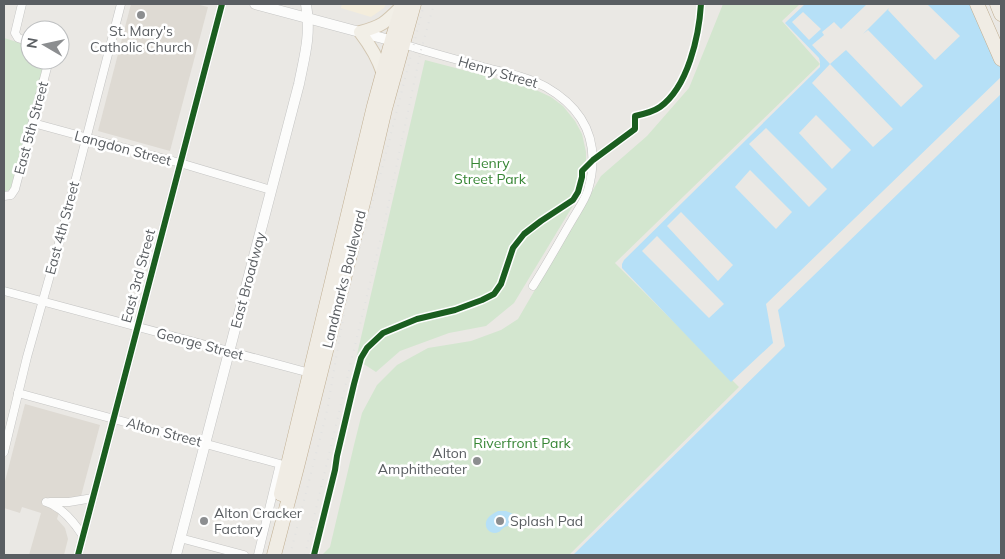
<svg xmlns="http://www.w3.org/2000/svg" width="1005" height="559" viewBox="0 0 1005 559" font-family="Mulish,sans-serif">
	<rect width="100%" height="100%" fill="#eae8e4"/>
	<path fill="#f4eddc" d="M342,4h44l-2,4 -13,9 -30,-9z"/>
	<g fill="#dedad3">
		<path d="M131,4h65l12,3 -38,144 -72,-20z"/>
		<path d="M25,404l75,21 -19,71 -18,4 -6,19 8,9 3,11 -4,16h-35l12,-42 -19,-6 -2,6 -16,-5v-23z"/>
	</g>
	<g fill="#d3e6cf">
		<path d="M723,4h77l-18,17 38,43 -205,199 124,124 -170,168h-247l8,-8 24,-102 8,-32 15,-28 20,-20 31,-17 43,-7 30,-11 17,-11 83,-143 46,-40 42,-48z"/>
		<path d="M4,38l26,8v14h16l-34,127 -3,3 -5,2z"/>
		<path d="M425,60l84,22 27,8 15,7 12,9 12,15 7,13 4,18v21l-6,21 -66,109 -28,23 -37,7 -49,18 -24,21 -20,-13z"/>
	</g>
	<g fill="#b6e0f7">
		<path d="M805,4h196v73l-235,227 7,39 -42,39 -109,-114v-4l2,-4 196,-193v-5l-1,-4 -34,-35z"/>
		<path d="M1001,94v461h-428l212,-209 -7,-36z"/>
		<path d="M498,511h8l7,3 3,5 -3,5c-2,1 -5,2 -8,3 -4,2 -5,6 -10,6 -8,0 -12,-9 -7,-15 2,-3 6,-5 10,-7z"/>
	</g>
	<g fill="#eae8e4">
		<path d="M867,4h60l33,32 -25,24 -47,-50 1,-2 -26,26 5,-4 55,56 -22,21 -55,-57 -16,14 63,65 -20,18 -61,-64 18,-19 -18,-19 12,-10 -2,-3 12,-10 7,7z"/>
		<path d="M976,4h25v58z"/>
		<path d="M803,12l18,17 -12,11 -17,-18z"/>
		<path d="M816,115l35,35 -19,19 -33,-36z"/>
		<path d="M766,128l61,61 -18,18 -60,-63z"/>
		<path d="M750,170l42,42 -16,17 -41,-42z"/>
		<path d="M681,212l52,53 -15,16 -51,-55z"/>
		<path d="M657,236l67,68 -15,14 -67,-67z"/>
	</g>
	<g fill="none" stroke-linecap="round" stroke-linejoin="round">
		<defs>
			<g id="minor">
				<path d="M22,4l-7,29 3,5 12,4"/>
				<path d="M403,44c25,8 51,15 77,22 21,6 46,10 66,21 40,23 55,57 42,103 -3,10 -11,21 -16,30 -13,22 -25,44 -39,66"/>
				<path d="M33,123l147,40 91,27"/>
				<path d="M4,196l7,-1 4,-6 34,-129"/>
				<path d="M4,291l306,82"/>
				<path d="M18,393l262,71 -22,91"/>
				<path d="M4,452l23,-95 34,-121 60,-232"/>
				<path d="M46,502c16,5 28,20 37,34"/>
				<path d="M50,502h19l24,-4"/>
				<path d="M180,538l64,17"/>
				<path d="M78,555l144,-551"/>
			</g>
			<g id="tertiary">
				<path d="M255,4l142,38"/>
				<path d="M176,555l123,-471c6,-30 12,-49 7,-80"/>
			</g>
			<path id="primary" d="M383,74c-5,-16 -13,-29 -23,-42 23,-6 26,-10 42,-26"/>
			<g id="trunk">
				<path d="M977,4l24,55"/>
				<path d="M997,4l4,10"/>
				<path d="M281,494l93,-388 18,-66 11,-36"/>
				<path d="M274,555l23,-88 67,-268 21,-90 29,-105"/>
			</g>
		</defs>
		<use href="#minor" stroke="#c5c5c4" stroke-width="9"/>
		<use href="#tertiary" stroke="#c5c5c4" stroke-width="11"/>
		<use href="#primary" stroke="#d2c6b1" stroke-width="14"/>
		<use href="#trunk" stroke="#c1af92" stroke-width="15"/>
		<use href="#minor" stroke="#fcfcfb" stroke-width="8"/>
		<use href="#tertiary" stroke="#fcfcfb" stroke-width="10"/>
		<use href="#primary" stroke="#f2efe7" stroke-width="12"/>
		<use href="#trunk" stroke="#f0ece4" stroke-width="14"/>
		<g stroke="#e2e2e1" stroke-width="2" stroke-dasharray="1 6" stroke-linecap="butt">
			<path d="M290,555l37,-144 13,-76 13,-64 29,-102 42,-165"/>
			<path d="M305,555l80,-335 36,-170 13,-46"/>
		</g>
		<defs>
			<g id="cycleway">
				<path d="M78,555l144,-551"/>
				<path d="M314,555l21,-85 2,-14 17,-72 7,-26 6,-10 16,-15 34,-14 38,-9 27,-10 12,-6 7,-10 12,-36 11,-14 17,-13 32,-21 5,-8 4,-15v-6l11,-11 42,-31v-13c9,-2 18,-4 25,-9 28,-20 39,-71 41,-103"/>
			</g>
		</defs>
		<use href="#cycleway" stroke="#fff" stroke-width="9"/>
		<use href="#cycleway" stroke="#1b5e20" stroke-width="6"/>
	</g>
	<g fill="#8c8e90" stroke="#fff" stroke-width="2">
		<circle cx="141" cy="15" r="5"/>
		<circle cx="477" cy="461" r="5"/>
		<circle cx="204" cy="521" r="5"/>
		<circle cx="500" cy="521" r="5"/>
	</g>
	<g text-anchor="middle" dominant-baseline="central" stroke-width="5" stroke-linejoin="round" paint-order="stroke">
		<g font-size="14" fill="#5a5e62" stroke="#fff" text-anchor="start">
			<text x="141" y="31" text-anchor="middle">St. Mary's<tspan x="141" dy="16">Catholic Church</tspan></text>
			<text x="467" y="453" text-anchor="end">Alton<tspan x="467" dy="16">Amphitheater</tspan></text>
			<text x="214" y="513">Alton Cracker<tspan x="214" dy="16">Factory</tspan></text>
			<text x="510" y="521">Splash Pad</text>
		</g>
		<g font-size="14" fill="#5a5e62" stroke="#fff">
			<text transform="translate(498 72) rotate(16)">Henry Street</text>
			<text transform="translate(31 128) rotate(-75)">East 5th Street</text>
			<text transform="translate(123 148) rotate(15)">Langdon Street</text>
			<text transform="translate(62 228) rotate(-75)">East 4th Street</text>
			<text transform="translate(138 276) rotate(-75)">East 3rd Street</text>
			<text transform="translate(344 279) rotate(-76)">Landmarks Boulevard</text>
			<text transform="translate(248 280) rotate(-75)">East Broadway</text>
			<text transform="translate(200 344) rotate(15)">George Street</text>
			<text transform="translate(164 432) rotate(15)">Alton Street</text>
		</g>
		<g font-size="14" fill="#378635" stroke="#fff">
			<text x="490" y="163">Henry<tspan x="490" dy="16">Street Park</tspan></text>
			<text x="522" y="443">Riverfront Park</text>
		</g>
	</g>
	<rect width="1005" height="559" fill="none" stroke="#5a5e62" stroke-width="10"/>
	<g transform="translate(45 45) rotate(279)"><circle r="24" fill="#ffffff" stroke="#bdbfc0"/>
	<path d="M0-4L9 19L0 12L-9 19Z" fill="#8c8e90"/>
	<text y="-8" font-size="14" font-weight="bold" text-anchor="middle" fill="#5a5e62">N</text>
	</g>
</svg>
